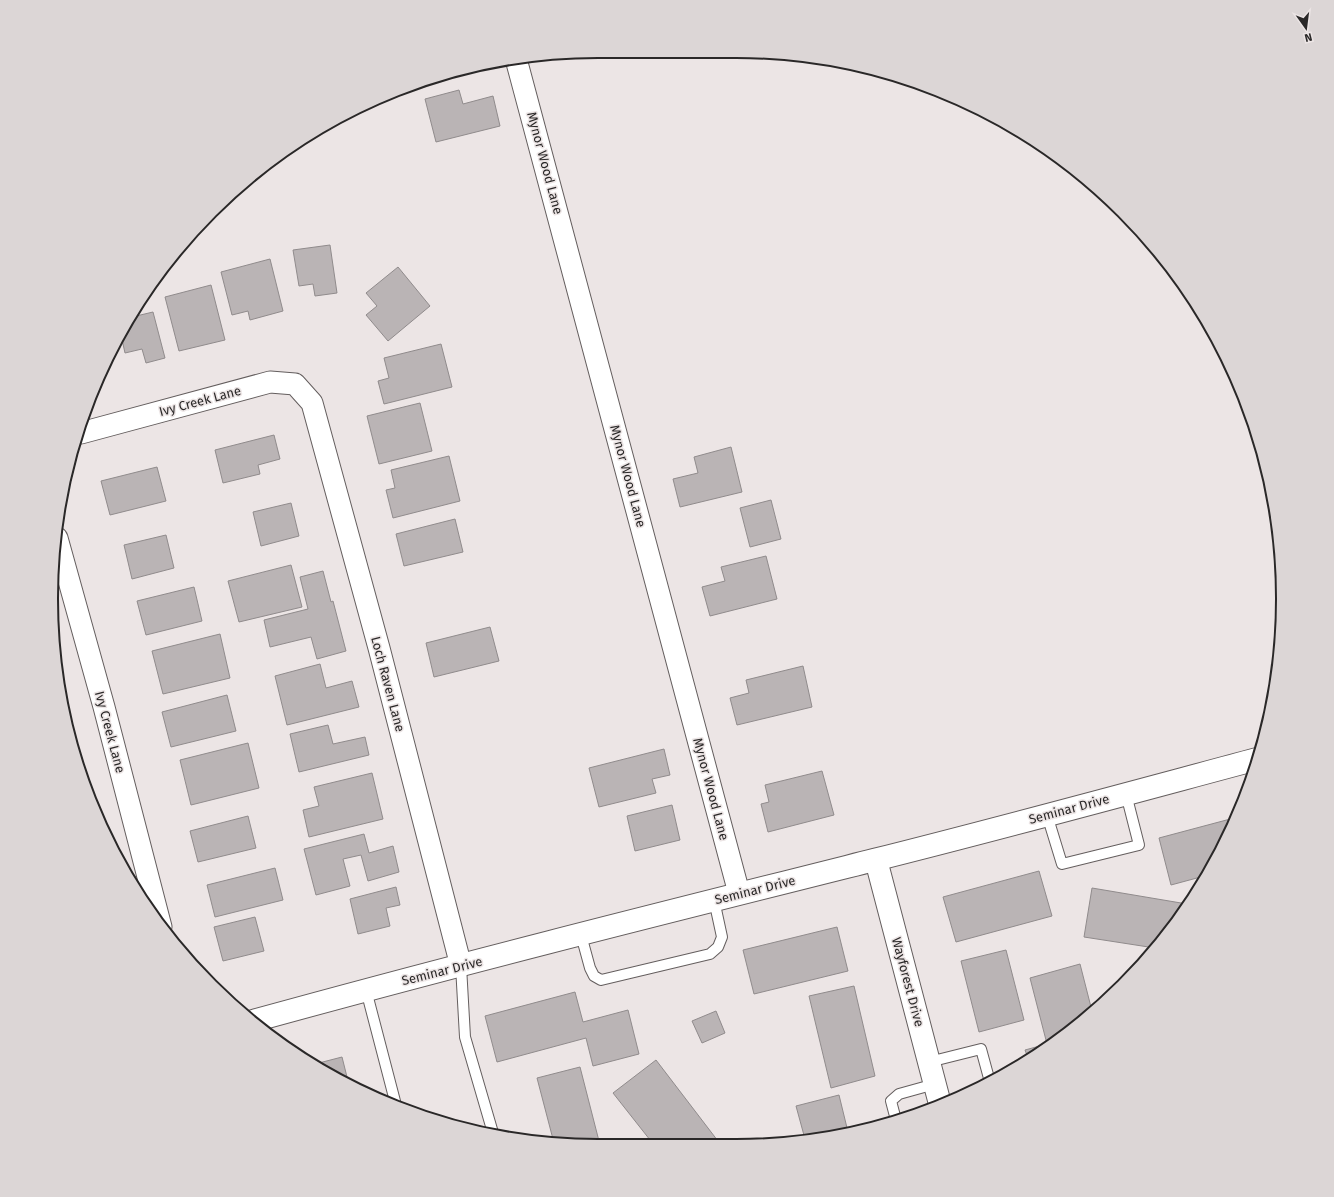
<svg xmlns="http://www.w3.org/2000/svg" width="1334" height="1197" viewBox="0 0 1334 1197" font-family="'Fira Sans',sans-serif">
	<rect width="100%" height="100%" fill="#ece5e5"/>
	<g fill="#bab4b5" stroke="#908b8c">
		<path d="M459,90l4,14 30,-8 7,30 -64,16 -11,-43z"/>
		<path d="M330,245l7,48 -22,3 -2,-12 -14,2 -6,-36z"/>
		<path d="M270,259l13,52 -33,9 -2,-9 -16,4 -11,-43z"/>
		<path d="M398,267l32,39 -42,35 -22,-26 11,-9 -11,-13z"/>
		<path d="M211,285l14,55 -46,11 -14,-54z"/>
		<path d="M153,312l12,46 -19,5 -4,-14 -17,4 -4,-18 11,-18z"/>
		<path d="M441,344l11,43 -68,17 -6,-23 11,-3 -5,-20z"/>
		<path d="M420,403l12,48 -53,13 -12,-48z"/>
		<path d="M274,435l6,24 -22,6 2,9 -37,9 -8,-33z"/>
		<path d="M731,447l11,45 -62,15 -7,-28 25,-6 -4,-16z"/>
		<path d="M449,456l11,45 -67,17 -7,-28 9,-2 -4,-18z"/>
		<path d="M157,467l9,34 -56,14 -9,-34z"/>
		<path d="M771,500l10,39 -31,8 -10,-39z"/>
		<path d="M291,503l8,33 -38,10 -8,-34z"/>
		<path d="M455,519l8,33 -59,14 -8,-32z"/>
		<path d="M166,535l8,33 -42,11 -8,-34z"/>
		<path d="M766,556l11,43 -67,17 -8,-29 23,-6 -4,-14z"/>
		<path d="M291,565l11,42 -63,15 -11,-41z"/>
		<path d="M323,571l8,31 2,-1 13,50 -29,8 -6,-22 -41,10 -6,-27 44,-11 -8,-32z"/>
		<path d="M194,587l8,34 -56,14 -9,-34z"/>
		<path d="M490,627l9,34 -65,16 -8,-34z"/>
		<path d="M220,634l10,44 -67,16 -11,-43z"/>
		<path d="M320,664l6,24 26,-7 7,26 -72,18 -12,-49z"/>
		<path d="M803,666l9,41 -75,18 -7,-27 19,-5 -3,-13z"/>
		<path d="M227,695l9,36 -65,16 -9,-35z"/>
		<path d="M328,725l5,19 32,-7 4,18 -70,17 -9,-38z"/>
		<path d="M248,743l11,45 -68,17 -11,-45z"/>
		<path d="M664,749l6,26 -18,4 4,14 -57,14 -10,-39z"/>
		<path d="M822,771l12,44 -66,17 -7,-28 8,-2 -4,-17z"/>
		<path d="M372,773l11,46 -74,18 -6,-27 16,-4 -5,-19z"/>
		<path d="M672,805l8,35 -45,11 -8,-35z"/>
		<path d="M248,816l8,32 -58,14 -8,-31z"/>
		<path d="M1234,818l-26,57 -37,10 -12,-47z"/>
		<path d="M364,834l5,19 24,-7 6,26 -31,9 -7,-26 -18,4 7,27 -34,9 -12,-46z"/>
		<path d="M275,868l8,32 -68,17 -8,-32z"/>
		<path d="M1039,871l13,45 -96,26 -13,-45z"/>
		<path d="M396,887l4,18 -14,3 4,18 -32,8 -8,-35z"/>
		<path d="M1092,888l95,16 -32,44 -71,-11z"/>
		<path d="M255,917l9,34 -41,10 -9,-34z"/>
		<path d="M837,927l11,44 -94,23 -11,-44z"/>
		<path d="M1006,950l18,70 -45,12 -18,-71z"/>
		<path d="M1080,964l12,47 -23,22 -41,25 -3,-8 22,-6 -17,-66z"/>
		<path d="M854,986l21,90 -44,12 -22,-92z"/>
		<path d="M575,992l8,30 45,-12 11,44 -46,12 -7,-28 -89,24 -12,-46z"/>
		<path d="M716,1011l9,22 -23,10 -10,-22z"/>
		<path d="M342,1057l7,28 -34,-21z"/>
		<path d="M656,1060l65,85h-67l-41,-52z"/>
		<path d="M580,1067l20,78h-38l-8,-2 -17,-65z"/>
		<path d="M839,1095l9,37 -43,7 -9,-33z"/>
	</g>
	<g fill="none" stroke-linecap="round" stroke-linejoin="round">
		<defs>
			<g id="lane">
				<path d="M1047,815l15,49 77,-19 -13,-51"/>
				<path d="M581,935l9,33 4,8 7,4 109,-26 8,-7 4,-10 -8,-37"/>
				<path d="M461,966l4,71 28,96"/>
				<path d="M366,990l30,115"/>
				<path d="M929,1062l52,-13 9,33"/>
				<path d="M896,1120l-5,-19 8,-7 36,-10"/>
			</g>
			<g id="street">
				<path d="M516,59l223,834"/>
				<path d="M81,433l189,-51 25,2 17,19 67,245 82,318"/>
				<path d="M57,538l47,169 57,220"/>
			</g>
			<g id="secondary">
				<path d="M876,860l64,244"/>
				<path d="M253,1021c206,-57 414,-109 621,-161 128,-32 256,-67 383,-101"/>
			</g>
		</defs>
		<use href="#lane" stroke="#645e5e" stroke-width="12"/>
		<use href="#street" stroke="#645e5e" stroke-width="23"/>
		<use href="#secondary" stroke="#645e5e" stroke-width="24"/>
		<use href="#lane" stroke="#fff" stroke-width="10"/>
		<use href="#street" stroke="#fff" stroke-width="21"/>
		<use href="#secondary" stroke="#fff" stroke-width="22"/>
	</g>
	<g text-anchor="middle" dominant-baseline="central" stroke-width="3" stroke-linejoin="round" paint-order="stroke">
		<g font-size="13" fill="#2a2828" stroke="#ece5e5">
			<text transform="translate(545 163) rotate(75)">Mynor Wood Lane</text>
			<text transform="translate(200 401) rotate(-15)">Ivy Creek Lane</text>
			<text transform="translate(628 476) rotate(75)">Mynor Wood Lane</text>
			<text transform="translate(388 684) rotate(75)">Loch Raven Lane</text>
			<text transform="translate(110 732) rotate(75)">Ivy Creek Lane</text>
			<text transform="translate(711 789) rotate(75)">Mynor Wood Lane</text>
			<text transform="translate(1069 809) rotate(-15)">Seminar Drive</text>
			<text transform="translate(755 890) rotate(-14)">Seminar Drive</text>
			<text transform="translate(442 971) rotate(-14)">Seminar Drive</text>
			<text transform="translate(908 982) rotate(75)">Wayforest Drive</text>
		</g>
	</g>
	<path d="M0 0H1334V1197H0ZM598 58H736A540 540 0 0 1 1276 598V599A540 540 0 0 1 736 1139H598A540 540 0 0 1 58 599V598A540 540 0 0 1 598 58Z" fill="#dcd6d6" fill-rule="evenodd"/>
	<path fill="none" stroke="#2a2828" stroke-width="2" d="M598 58H736A540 540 0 0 1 1276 598V599A540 540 0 0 1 736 1139H598A540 540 0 0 1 58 599V598A540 540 0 0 1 598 58Z"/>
	<g transform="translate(1306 28) rotate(166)" stroke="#ece5e5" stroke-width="3" paint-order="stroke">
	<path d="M0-3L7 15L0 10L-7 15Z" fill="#2a2828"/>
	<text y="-6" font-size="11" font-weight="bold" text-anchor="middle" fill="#2a2828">N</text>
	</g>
</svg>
